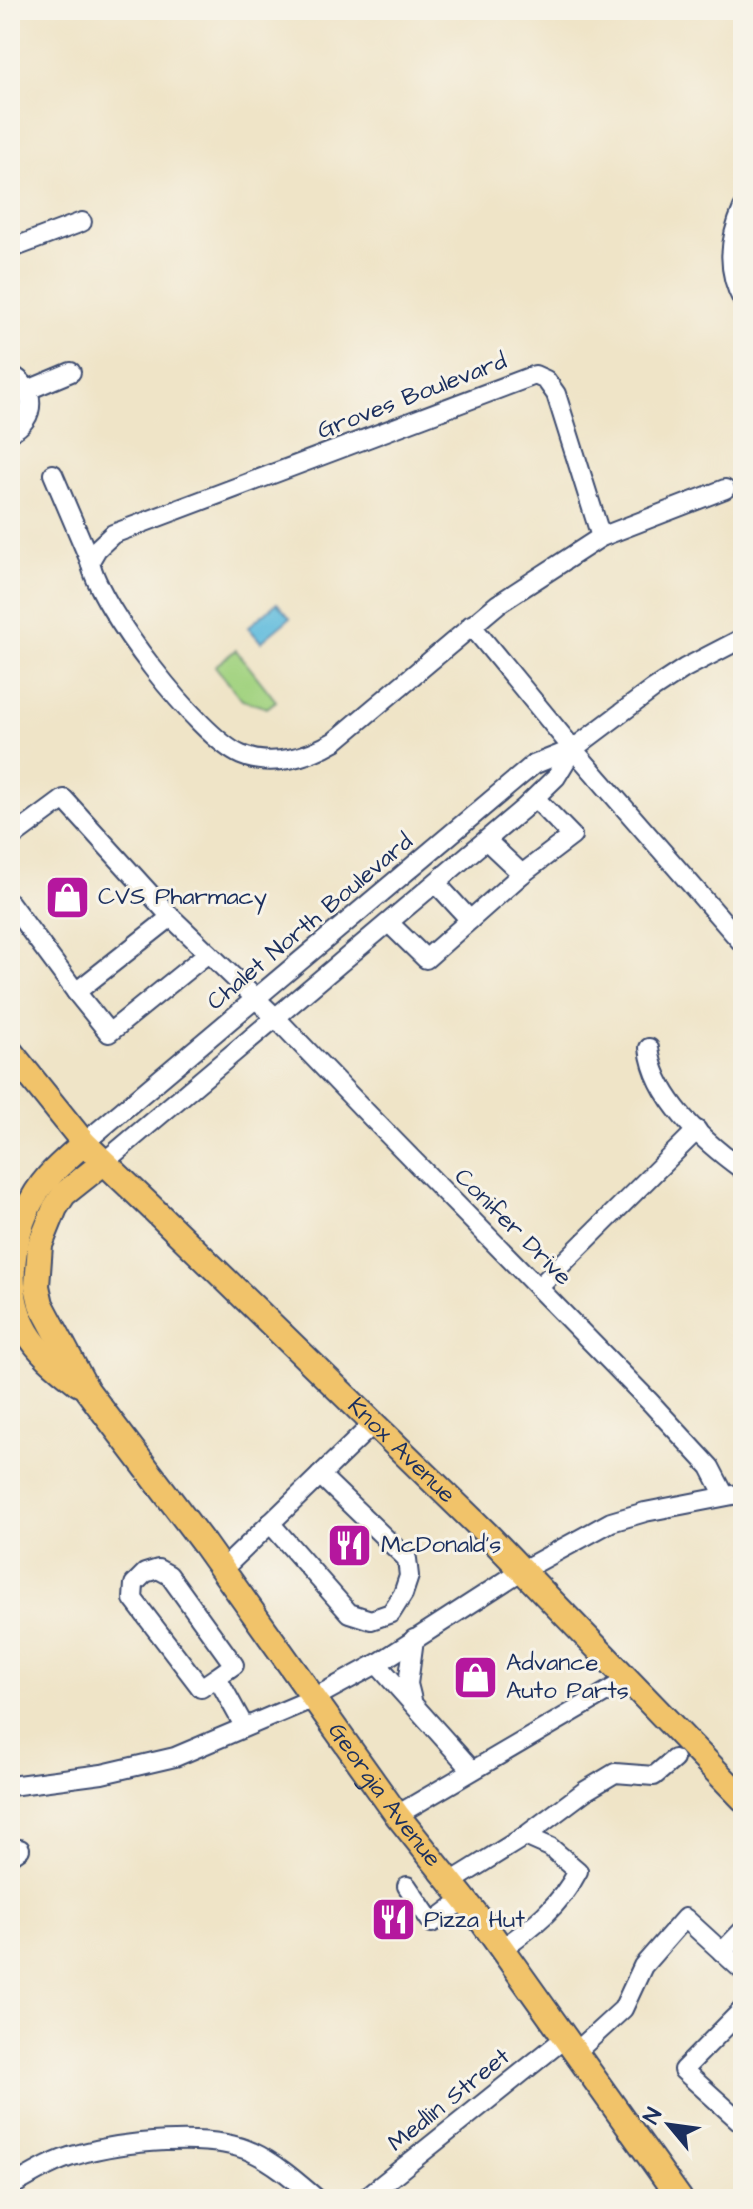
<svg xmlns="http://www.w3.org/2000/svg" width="753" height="2209" viewBox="0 0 753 2209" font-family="'Architects Daughter',sans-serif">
	<rect width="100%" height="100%" fill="#f7f3e8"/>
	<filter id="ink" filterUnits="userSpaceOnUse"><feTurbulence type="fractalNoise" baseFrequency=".0125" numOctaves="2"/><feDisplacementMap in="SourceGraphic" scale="16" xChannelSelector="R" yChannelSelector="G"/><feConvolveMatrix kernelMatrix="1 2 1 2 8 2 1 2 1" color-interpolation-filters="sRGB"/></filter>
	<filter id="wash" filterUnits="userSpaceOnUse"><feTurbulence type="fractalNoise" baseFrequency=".006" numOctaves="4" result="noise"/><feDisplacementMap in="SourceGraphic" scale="32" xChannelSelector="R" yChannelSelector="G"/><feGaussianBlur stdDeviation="1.8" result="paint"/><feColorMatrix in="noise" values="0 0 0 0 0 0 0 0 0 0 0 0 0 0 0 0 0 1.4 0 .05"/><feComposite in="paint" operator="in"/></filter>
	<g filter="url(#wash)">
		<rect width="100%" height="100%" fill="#efe4c7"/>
		<path fill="#a3d381" stroke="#5f8170" stroke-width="2" d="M236,650l40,51 -9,7 -25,-8 -27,-34z"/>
		<path fill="#5fbbdd" stroke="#3d759e" stroke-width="2" d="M277,603l13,15 -29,24 -13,-15z"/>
	</g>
	<g filter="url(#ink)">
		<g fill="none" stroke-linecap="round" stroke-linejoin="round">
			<defs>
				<g id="minor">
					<path d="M743,208c-14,32 -17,62 0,93"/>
					<path d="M10,249l72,-27"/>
					<path d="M10,374c27,13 27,46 0,58"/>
					<path d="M535,375l11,5 10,14 45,143 -103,67 -163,137c-27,16 -63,27 -94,14 -42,-18 -143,-149 -151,-194l7,-12 16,-15z"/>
					<path d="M28,390l43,-18"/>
					<path d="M53,474l37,87"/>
					<path d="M601,537l124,-48"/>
					<path d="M471,625l102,124 170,195"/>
					<path d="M10,839l54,-40 107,118 105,101 95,99 279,285 60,65 15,29"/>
					<path d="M522,874l50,-38 -37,-38"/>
					<path d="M437,884l33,36"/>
					<path d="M10,903l66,89 95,-75"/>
					<path d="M389,923l37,36 96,-85 -35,-33"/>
					<path d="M76,992l33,41 99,-80"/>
					<path d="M649,1048c6,51 54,93 94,122"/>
					<path d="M84,1143l449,-378 40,-16 80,-60 32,-21 58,-30"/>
					<path d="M103,1163l421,-355 32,-31 17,-28"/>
					<path d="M539,1287l158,-157"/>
					<path d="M270,1523l79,90 22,7 20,-7 12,-19 6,-18 -2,-17 -87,-84"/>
					<path d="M222,1570l152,-147"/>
					<path d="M377,1664l95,106"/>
					<path d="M217,1677l-16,11 -68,-89 1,-15 11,-11 13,-4 11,6 65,90 -17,12 27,49"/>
					<path d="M412,1700l-4,-16 6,-45"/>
					<path d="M10,1786l92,-12 73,-17 139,-59 66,-36 141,-91 90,-49 34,-10 98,-19"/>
					<path d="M397,1815l230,-135"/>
					<path d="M525,1836l60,-45 30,-18 39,3 20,-17"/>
					<path d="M10,1856l10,-7"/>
					<path d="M451,1882l74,-46 25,11 28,24c-18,35 -45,56 -77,78"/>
					<path d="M407,1886l25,37 32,-24"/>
					<path d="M722,1952l21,-22"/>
					<path d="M743,2009l-60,61 60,54"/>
					<path d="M576,2052l47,-43 20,-43 42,-48 58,53"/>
					<path d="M10,2187c21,-12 43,-26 66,-32 44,-13 135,-23 176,-3 24,11 45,30 65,47"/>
					<path d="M364,2199l201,-161"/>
				</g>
				<g id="major">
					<path id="s1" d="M10,1051l74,92 66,63 336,327 257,266"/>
					<path id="s2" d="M103,1163l-39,31 -9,14 -15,37 -3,41 4,18 46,86 117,154 193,271 87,109 196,275"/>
					<path d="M79,1384c-20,-16 -39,-30 -52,-52 -27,-45 -13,-117 21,-155 11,-12 24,-23 36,-34"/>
				</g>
			</defs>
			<use href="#minor" stroke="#3b4a6e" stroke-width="22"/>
			<use href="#major" stroke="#3b4a6e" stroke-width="28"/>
			<use href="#minor" stroke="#fff" stroke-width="18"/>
			<use href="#major" stroke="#f1c36a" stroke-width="24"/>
		</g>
	</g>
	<defs>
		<symbol id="shop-square" viewBox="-11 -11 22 22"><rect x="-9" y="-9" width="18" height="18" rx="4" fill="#b5179e" stroke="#f7f3e8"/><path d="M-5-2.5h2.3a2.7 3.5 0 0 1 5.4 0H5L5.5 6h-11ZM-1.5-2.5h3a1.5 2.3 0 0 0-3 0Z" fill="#fff"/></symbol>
		<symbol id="restaurant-square" viewBox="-11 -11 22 22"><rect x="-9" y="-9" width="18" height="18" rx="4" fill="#b5179e" stroke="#f7f3e8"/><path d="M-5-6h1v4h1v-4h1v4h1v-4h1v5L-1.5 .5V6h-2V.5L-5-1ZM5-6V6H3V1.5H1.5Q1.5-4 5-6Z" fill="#fff"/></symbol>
	</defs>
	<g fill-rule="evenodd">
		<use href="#shop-square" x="42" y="872" width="51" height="51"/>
		<use href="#restaurant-square" x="324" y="1520" width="51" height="51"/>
		<use href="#shop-square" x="450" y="1652" width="51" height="51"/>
		<use href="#restaurant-square" x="368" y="1894" width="51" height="51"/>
	</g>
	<g text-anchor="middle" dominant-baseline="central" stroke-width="6" stroke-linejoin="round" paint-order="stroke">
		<g font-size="24" fill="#1b2f5e" stroke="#f7f3e8">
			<text transform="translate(412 396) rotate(-21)">Groves Boulevard</text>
			<text transform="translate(310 922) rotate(-40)">Chalet North Boulevard</text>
			<text transform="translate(513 1227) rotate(45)">Conifer Drive</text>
			<text stroke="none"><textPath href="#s1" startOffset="560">Knox Avenue</textPath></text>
			<text stroke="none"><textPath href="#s2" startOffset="766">Georgia Avenue</textPath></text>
			<text transform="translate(449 2100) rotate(-39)">Medlin Street</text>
		</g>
		<g font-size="24" fill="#1b2f5e" stroke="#f7f3e8" text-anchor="start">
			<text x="98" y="897">CVS Pharmacy</text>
			<text x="381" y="1545">McDonald's</text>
			<text x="506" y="1663">Advance<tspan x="506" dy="28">Auto Parts</tspan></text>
			<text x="424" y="1920">Pizza Hut</text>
		</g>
	</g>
	<rect width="753" height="2209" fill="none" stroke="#f7f3e8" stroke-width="40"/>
	<g transform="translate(669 2125) rotate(299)" stroke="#f7f3e8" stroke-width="6" paint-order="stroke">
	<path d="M0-6L14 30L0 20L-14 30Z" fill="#1b2f5e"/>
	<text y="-12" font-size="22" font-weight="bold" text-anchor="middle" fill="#1b2f5e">N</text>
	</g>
</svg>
